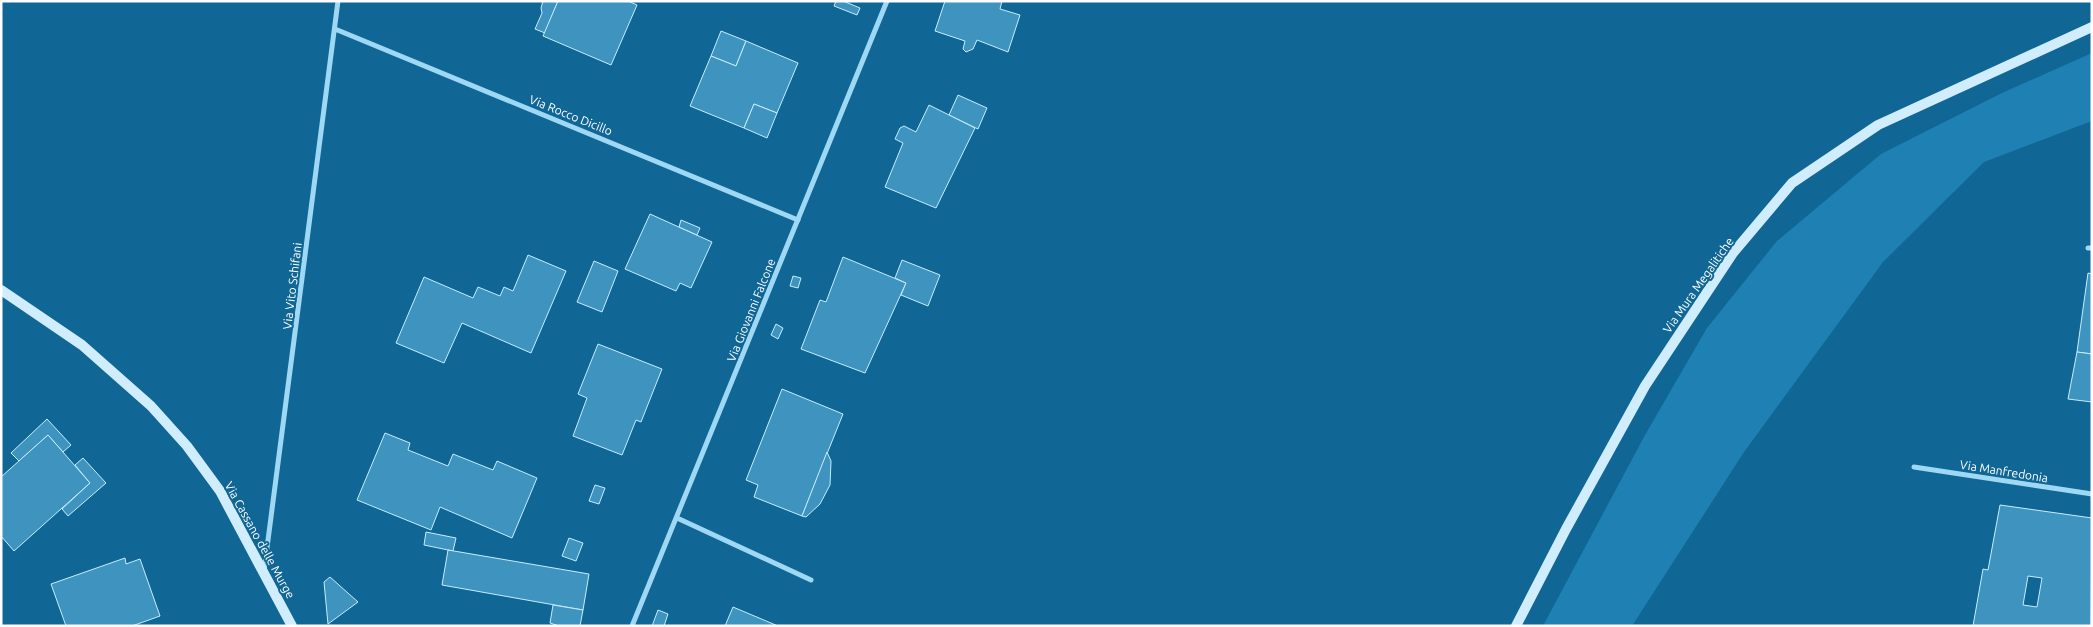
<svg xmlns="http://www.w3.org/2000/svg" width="2093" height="627" viewBox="0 0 2093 627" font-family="Ubuntu,sans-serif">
	<rect width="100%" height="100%" fill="#106796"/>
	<path fill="#1f81b3" d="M2092,53v68l-108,41 -101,100 -139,190 -112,174h-89l102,-191 62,-107 70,-87 104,-87 121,-61z"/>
	<g fill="#3e94bf" stroke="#c7ecfe" fill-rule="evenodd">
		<path d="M543,1h15l-13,32 -10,-4 7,-16 -1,-5z"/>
		<path d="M558,1h70l9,4 -26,60 -68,-29z"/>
		<path d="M836,1h7l17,7 -3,7 -23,-9z"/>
		<path d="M945,1h57l-2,8 20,6 -12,37 -31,-12 -4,9 -7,3 -3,-3 2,-8 -30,-10z"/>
		<path d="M721,31l25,10 -10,25 -25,-10z"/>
		<path d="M746,41l52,22 -21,50 -23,-9 -10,24 -54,-22 21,-50 25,10z"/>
		<path d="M958,95l29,13 -9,21 -29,-14z"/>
		<path d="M754,104l23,9 -10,25 -23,-10z"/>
		<path d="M929,105l46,23 -39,80 -51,-21 18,-44 -8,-4 5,-11 4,-2 12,6z"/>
		<path d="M650,214l62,28 -21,46 -11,-5 -4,8 -51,-22z"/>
		<path d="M681,220l19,8 -3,7 -18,-8z"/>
		<path d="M528,255l38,16 -35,82 -69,-30 -18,40 -48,-20 28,-66 49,21 5,-11 22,9 4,-9 9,4z"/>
		<path d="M843,257l63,26 -41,90 -64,-24 19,-49 6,2z"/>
		<path d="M902,260l38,15 -12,31 -27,-11 5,-12 -11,-5z"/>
		<path d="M594,261l24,10 -16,41 -25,-10z"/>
		<path d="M2088,273l4,1v80l-15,-2z"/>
		<path d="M793,276l8,2 -3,10 -8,-2z"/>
		<path d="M776,324l7,4 -5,11 -7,-4z"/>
		<path d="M598,344l64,25 -21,53 -5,-2 -14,35 -49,-19 14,-38 -9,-4z"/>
		<path d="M2077,352l15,2v48l-24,-3z"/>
		<path d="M782,389l61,25 -41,102 -48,-19 4,-12 -12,-5z"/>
		<path d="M47,419l24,26 -8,7 -15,-17 -29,26 -8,-8z"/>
		<path d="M385,433l25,10 -2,7 40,16 5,-12 40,16 4,-9 40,17 -25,60 -72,-31 -9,23 -74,-30z"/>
		<path d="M48,435l42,48 -76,68 -13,-15v-59z"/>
		<path d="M827,452l4,9 -1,24 -10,19 -14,13 -4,-1z"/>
		<path d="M83,458l23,25 -38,33 -6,-7 28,-26 -15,-18z"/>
		<path d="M595,485l10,3 -6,16 -10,-3z"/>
		<path d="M2000,505l92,13 -1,108h-118l10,-57 5,1zM2028,576l14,2 -5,29 -14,-2z"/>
		<path d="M426,532l30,6 -3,13 -29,-6z"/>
		<path d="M569,538l14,5 -7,18 -14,-5z"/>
		<path d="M448,550l141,24 -6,36 -141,-25z"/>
		<path d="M125,558l1,6 14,-5 20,57 -28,10h-66l-15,-42z"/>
		<path d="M330,577l28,25 -30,22 -4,-42z"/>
		<path d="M553,605l30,5 -3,16h-21l-9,-3z"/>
		<path d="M733,607l45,19h-53z"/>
		<path d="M658,610l10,4 -4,12h-12z"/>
	</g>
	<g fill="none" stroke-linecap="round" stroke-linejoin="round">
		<g stroke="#9fd8f4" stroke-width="5">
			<path d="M335,29l463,191"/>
			<path d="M2088,248h4"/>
			<path d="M1914,467l178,27"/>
			<path d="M677,518l134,62"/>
			<path d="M264,571l74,-570"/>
			<path d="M632,626l255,-625"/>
		</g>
		<g stroke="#cfedfd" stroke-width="10">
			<path d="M1,290l81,55 69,61 36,40 33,45 72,135"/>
			<path d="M1516,626l50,-97 79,-143 88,-133 59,-70 86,-58 214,-98"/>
		</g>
	</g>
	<g text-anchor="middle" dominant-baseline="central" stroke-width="4" stroke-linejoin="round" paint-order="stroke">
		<g font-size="12" fill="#fff" stroke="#106796">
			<text transform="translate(571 115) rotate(22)">Via Rocco Dicillo</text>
			<text transform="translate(1698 285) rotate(-55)">Via Mura Megalitiche</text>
			<text transform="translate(292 286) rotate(-83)">Via Vito Schifani</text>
			<text transform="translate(751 310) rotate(-68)">Via Giovanni Falcone</text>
			<text transform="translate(2004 471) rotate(9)">Via Manfredonia</text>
			<text transform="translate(260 540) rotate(61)">Via Cassano delle Murge</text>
		</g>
	</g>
	<rect width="2093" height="627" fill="none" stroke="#ffffff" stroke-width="5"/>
</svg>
